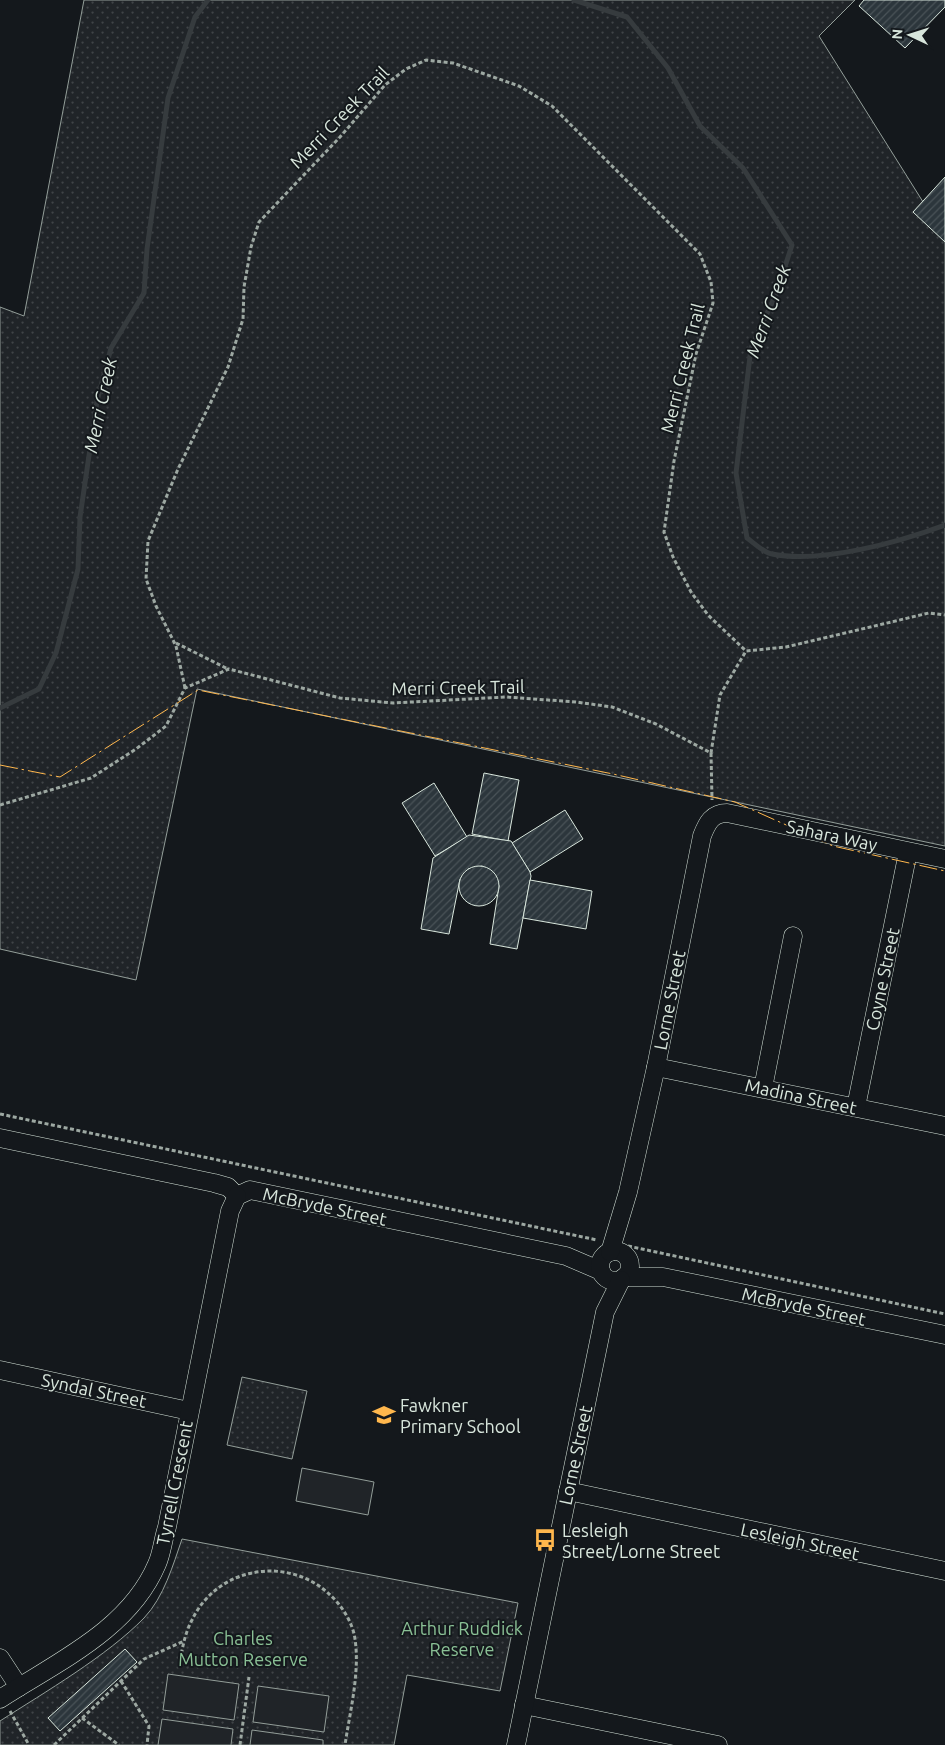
<svg xmlns="http://www.w3.org/2000/svg" width="945" height="1745" viewBox="0 0 945 1745" font-family="Ubuntu,sans-serif">
	<defs>
		<pattern id="grass-dots" width="8" height="8" patternUnits="userSpaceOnUse" patternTransform="scale(1.25)"><rect width="8" height="8" fill="#202428"/><path d="M2 2h.1M6 6h.1" fill="none" stroke="#404447" stroke-width="1.8" stroke-linecap="round"/></pattern>
		<pattern id="building-hatch" width="6" height="6" patternUnits="userSpaceOnUse" patternTransform="scale(1.25)"><rect width="6" height="6" fill="#2c363c"/><path d="M-1 1l2-2M0 6l6-6M5 7l2-2" fill="none" stroke="#4a5358"/></pattern>
	</defs>
	<rect width="100%" height="100%" fill="#14181c"/>
	<g fill="url(#grass-dots)" stroke="#939e99">
		<path d="M84,0h771l-36,36 126,201v609l-748,-157 -61,291 -136,-31v-642l24,9z"/>
		<path d="M242,1377l65,14 -15,68 -65,-14z"/>
		<path d="M182,1539l336,64 -18,88 -93,-16 -13,70h-394v-24c45,-29 107,-65 144,-103 20,-21 29,-53 38,-79z"/>
	</g>
	<g fill="#202428" stroke="#939e99">
		<path d="M302,1468l72,14 -6,33 -72,-14z"/>
		<path d="M168,1674l71,10 -5,36 -71,-10z"/>
		<path d="M258,1686l71,10 -5,36 -71,-10z"/>
		<path d="M162,1719l71,10 -2,16h-73z"/>
		<path d="M252,1730l71,10v5h-73z"/>
	</g>
	<g fill="none" stroke-linecap="round" stroke-linejoin="round">
		<g stroke="#363b3e" stroke-width="5">
			<path d="M574,0l53,17 41,51 32,58 43,42 49,77 -16,49 -25,54 -15,125 11,65c7,5 17,15 25,16 49,10 127,-12 173,-29"/>
			<path d="M0,708l39,-19 17,-36 22,-84 2,-52 17,-116 14,-53 33,-55 3,-44 21,-151 27,-81 13,-17"/>
		</g>
	</g>
	<g fill="url(#building-hatch)" stroke="#d8e6dc">
		<path d="M864,0h81v7l-40,41 -46,-42z"/>
		<path d="M945,177v65l-32,-30z"/>
		<path d="M484,773l35,7 -11,61 -36,-7z"/>
		<path d="M434,783l33,54 -32,19 -33,-53z"/>
		<path d="M565,810l18,29 -53,33 -18,-29z"/>
		<path d="M469,835l42,6 19,31 1,4 -14,73 -27,-5 9,-58 -5,-13 -12,-7 -14,3 -8,10 -11,55 -28,-5 12,-71z"/>
		<circle cx="479" cy="886" r="20"/>
		<path d="M530,880l62,11 -6,38 -63,-11z"/>
		<path d="M125,1649l12,13 -77,69 -12,-13z"/>
	</g>
	<g fill="none" stroke-linecap="round" stroke-linejoin="round">
		<defs>
			<g id="minor">
				<path d="M656,1067l289,59"/>
				<path d="M763,1088l30,-152"/>
				<path d="M856,1107l52,-255"/>
				<path d="M0,1138l214,45 14,4 9,9 13,-6 316,66 35,15"/>
				<circle cx="615" cy="1266" r="15"/>
				<path d="M610,1252l18,-60 28,-125 46,-231c5,-13 10,-23 25,-23l218,46"/>
				<path d="M624,1277h39l282,58"/>
				<path d="M0,1370l189,41"/>
				<path d="M568,1491l377,80"/>
				<path d="M0,1658l19,29"/>
				<path d="M0,1699c57,-37 129,-69 157,-135 5,-11 6,-25 10,-37l63,-316 7,-15"/>
				<path d="M524,1705l194,40"/>
				<path d="M516,1745l89,-433 16,-32"/>
			</g>
		</defs>
		<use href="#minor" stroke="#d8e6dc" stroke-width="19"/>
		<g stroke="#9da8a2" stroke-width="3" stroke-dasharray="4 2.5" stroke-linecap="butt">
			<path d="M176,643l52,26"/>
			<path d="M185,688l-9,-42 -20,-40 -10,-27 2,-38 30,-72 50,-102 15,-48 1,-32 7,-40 8,-25 81,-85 45,-52 21,-16 20,-9 27,3 66,23 33,20 148,148 11,28 2,21 -17,51 -22,107 -10,71 9,25 18,35 17,23 38,36"/>
			<path d="M711,753l1,47"/>
			<path d="M0,805l91,-27 45,-29 30,-23 19,-38 44,-19 111,29 53,5 113,-6 70,5 36,5 44,17 55,29 9,-58 26,-44 40,-4 143,-34 16,2"/>
			<path d="M0,1114l597,126"/>
			<path d="M628,1246l317,68"/>
			<path d="M180,1660c3,-14 5,-27 12,-40 25,-53 95,-65 137,-26 12,10 24,29 26,45 5,34 -5,72 -10,106"/>
			<path d="M121,1681l28,45 -2,19"/>
			<path d="M10,1711l19,34"/>
			<path d="M82,1718l37,27"/>
			<path d="M54,1745l90,-86 40,-18"/>
			<path d="M240,1745l9,-68"/>
		</g>
		<use href="#minor" stroke="#14181c" stroke-width="18"/>
		<path stroke="#ffb74d" stroke-width="1" stroke-dasharray="18 4 2.5 4" stroke-linecap="butt" d="M0,765l60,12 138,-87 415,84 122,28 98,44 112,25"/>
	</g>
	<defs>
		<symbol id="school-bare" viewBox="-9 -9 18 18"><path d="M0-5L7-2L0 1L-7-2ZM-4 1L0 2.5L4 1V4Q0 6-4 4Z" fill="#ffb74d" stroke="#14181c" stroke-width="2.5" paint-order="stroke"/></symbol>
		<symbol id="bus-bare" viewBox="-9 -9 18 18"><path d="M-5-6H5V4H4V6H2V4H-2V6H-4V4H-5ZM-3.5-4V0h7V-4ZM-3.5 1.2v1.5H-2V1.2ZM2 1.2v1.5H3.5V1.2Z" fill="#ffb74d" stroke="#14181c" stroke-width="2.5" paint-order="stroke"/></symbol>
	</defs>
	<g fill-rule="evenodd">
		<use href="#school-bare" x="368" y="1399" width="32" height="32"/>
		<use href="#bus-bare" x="529" y="1524" width="32" height="32"/>
	</g>
	<g text-anchor="middle" dominant-baseline="central" stroke-width="4" stroke-linejoin="round" paint-order="stroke">
		<g font-size="18" fill="#d8e6dc" stroke="#14181c">
			<text transform="translate(339 117) rotate(-46)">Merri Creek Trail</text>
			<text transform="translate(682 368) rotate(-76)">Merri Creek Trail</text>
			<text transform="translate(458 687) rotate(-1)">Merri Creek Trail</text>
			<text transform="translate(832 835) rotate(12)">Sahara Way</text>
			<text transform="translate(882 979) rotate(-78)">Coyne Street</text>
			<text transform="translate(669 1000) rotate(-79)">Lorne Street</text>
			<text transform="translate(801 1096) rotate(12)">Madina Street</text>
			<text transform="translate(325 1206) rotate(12)">McBryde Street</text>
			<text transform="translate(804 1306) rotate(12)">McBryde Street</text>
			<text transform="translate(94 1390) rotate(12)">Syndal Street</text>
			<text transform="translate(575 1455) rotate(-78)">Lorne Street</text>
			<text transform="translate(174 1483) rotate(-79)">Tyrrell Crescent</text>
			<text transform="translate(800 1541) rotate(12)">Lesleigh Street</text>
		</g>
		<g font-size="18" fill="#d8e6dc" stroke="#14181c" text-anchor="start">
			<text x="400" y="1405">Fawkner<tspan x="400" dy="21">Primary School</tspan></text>
			<text x="562" y="1530">Lesleigh<tspan x="562" dy="21">Street/Lorne Street</tspan></text>
		</g>
		<g font-size="18" fill="#8ac095" stroke="#14181c">
			<text x="462" y="1628">Arthur Ruddick<tspan x="462" dy="21">Reserve</tspan></text>
			<text x="243" y="1638">Charles<tspan x="243" dy="21">Mutton Reserve</tspan></text>
		</g>
		<g font-size="19" font-style="italic" fill="#d8e6dc" stroke="#14181c">
			<text transform="translate(768 311) rotate(-70)">Merri Creek</text>
			<text transform="translate(100 405) rotate(-78)">Merri Creek</text>
		</g>
	</g>
	<g transform="translate(910 35) rotate(274)" stroke="#14181c" stroke-width="4" paint-order="stroke">
	<path d="M0-4L9 19L0 12L-9 19Z" fill="#d8e6dc"/>
	<text y="-8" font-size="14" font-weight="bold" text-anchor="middle" fill="#d8e6dc">N</text>
	</g>
</svg>
